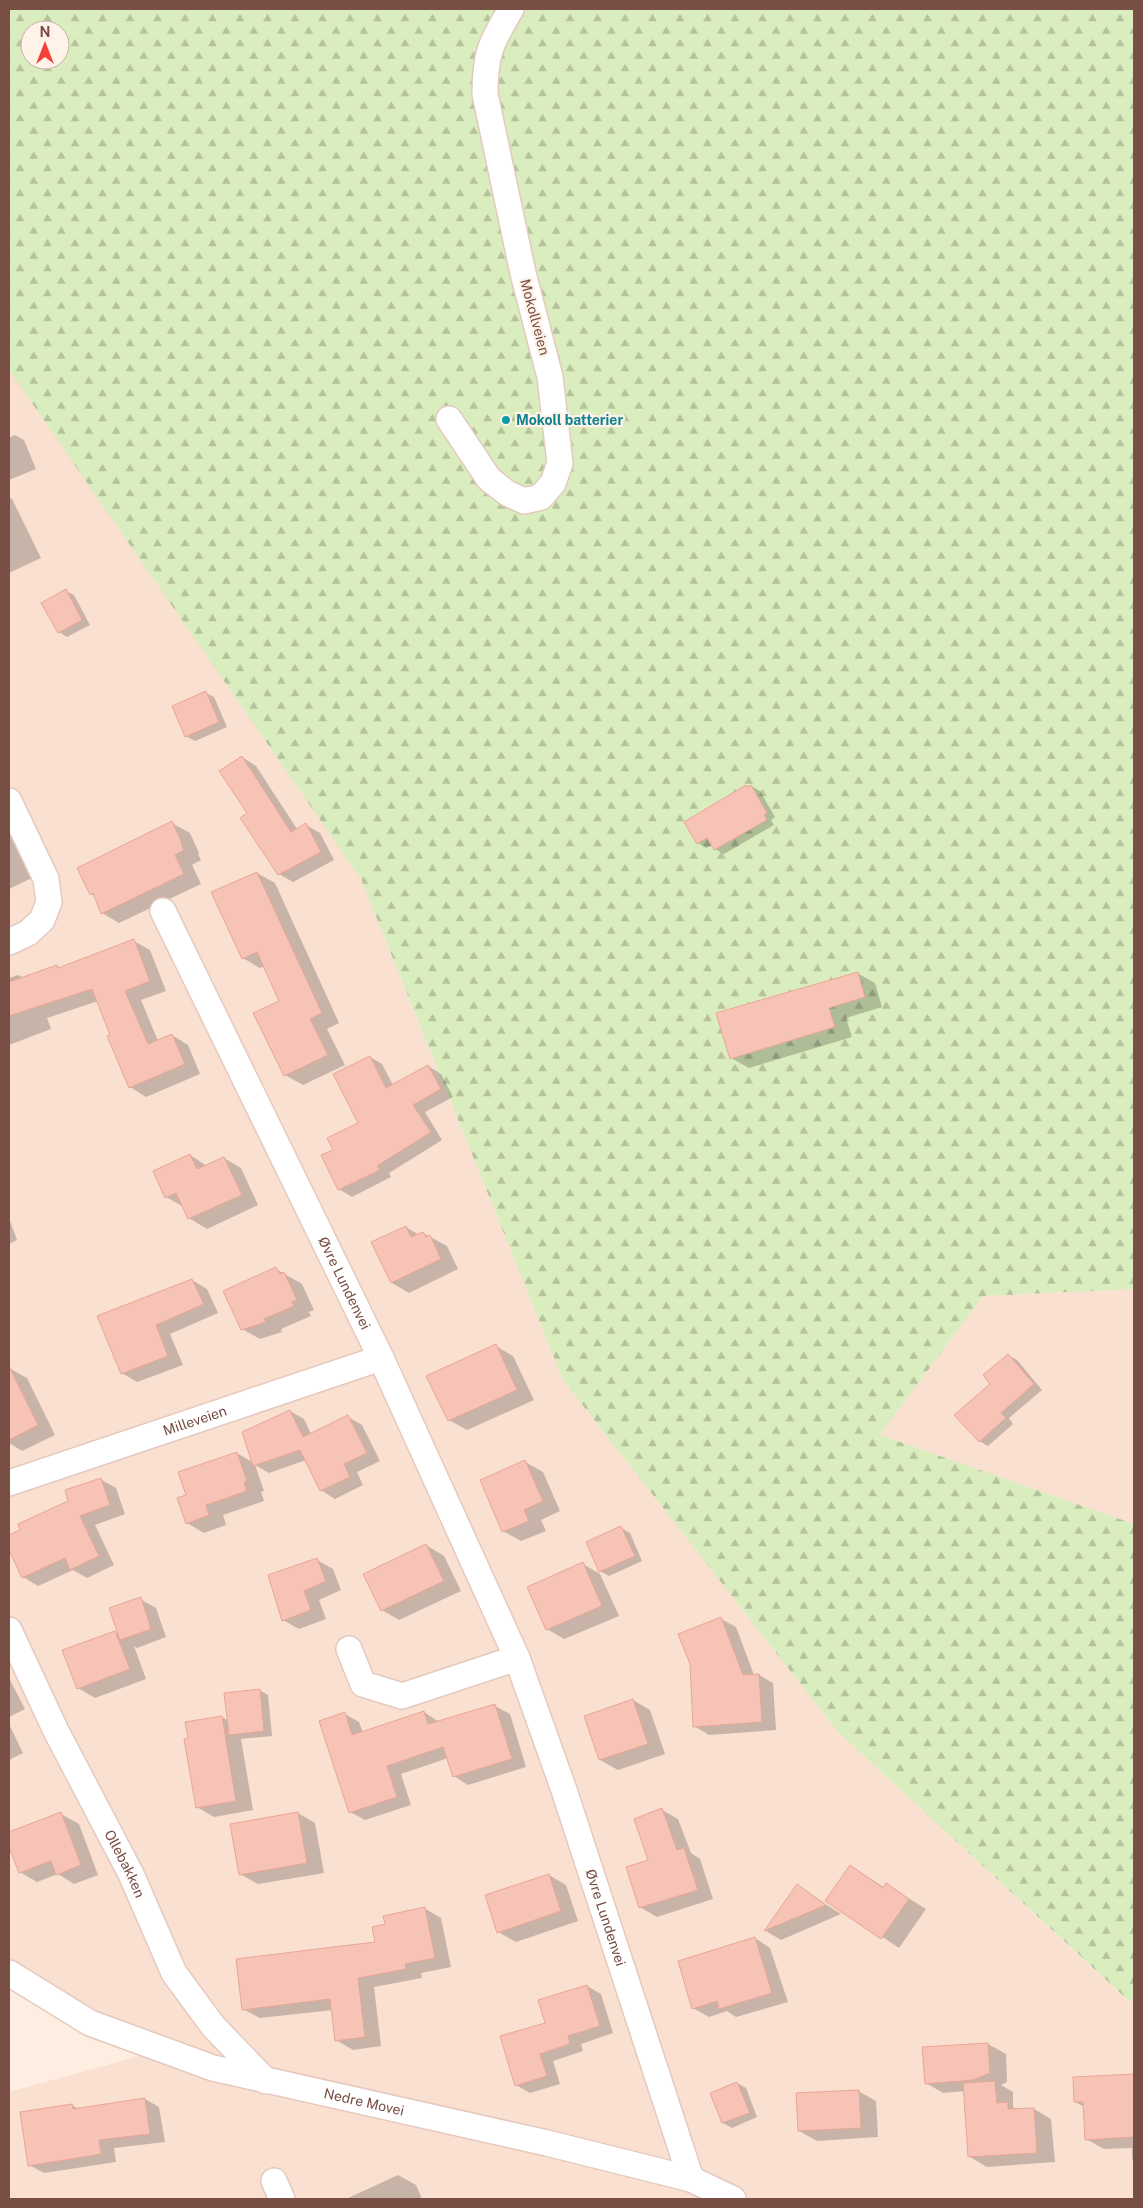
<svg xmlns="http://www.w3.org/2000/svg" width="1143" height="2208" viewBox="0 0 1143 2208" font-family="'Public Sans',sans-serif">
	<defs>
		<pattern id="forest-firs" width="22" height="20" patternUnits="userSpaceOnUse" patternTransform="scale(1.25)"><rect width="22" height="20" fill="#daedbe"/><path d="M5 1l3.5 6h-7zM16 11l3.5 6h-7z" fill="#b6c29c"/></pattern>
	</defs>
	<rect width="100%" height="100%" fill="#feede1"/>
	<g fill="#f9e0d1">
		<path d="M9,331l352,548 202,501 275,352 291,270 5,-6v203h-1125v-107l131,-36 -131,-69z"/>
		<path d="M1134,1289v235l-254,-89 103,-139z"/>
	</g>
	<path fill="url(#forest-firs)" fill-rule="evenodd" d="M9,9h1125v1280l-151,7 -103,139 254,89v472l-4,6 -292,-270 -275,-352 -202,-501 -352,-509zM30,30h30v30h-30z"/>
	<g fill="#0003">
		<path d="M15,435l9,5 12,29 -27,11v-42z"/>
		<path d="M9,497l3,2 29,59 -32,15z"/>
		<path d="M66,591l8,4 16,30 -23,12 -8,-5z"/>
		<path d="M206,693l8,4 13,30 -32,14 -9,-5z"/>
		<path d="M242,757l14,9 41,63 9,-4 14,8 14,27 -41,22 -14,-8 -30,-60z"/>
		<path d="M746,786h5l9,5 15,26 -4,3 3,5 -50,29 -9,-5 -2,-4 -7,3 -8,-5z"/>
		<path d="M172,823l18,10 9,20 -1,1 3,6 -9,5 9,19 -82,39 -17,-10 -7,-17 -4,-2z"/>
		<path d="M9,827l27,49 -27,13z"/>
		<path d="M257,873l18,10 64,140 -12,6 18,36 -42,20 -18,-10 -5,-74 -15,-35 -5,2 -17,-10z"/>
		<path d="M134,941l16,9 16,41 -25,9 17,41 14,-6 16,10 12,29 -54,23 -16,-10 -32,-86 -51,17 4,11 -42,16v-67l9,-3 6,3 33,-12 4,2z"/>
		<path d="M857,973l18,10 7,24 -36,11 6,19 -103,31 -18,-10z"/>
		<path d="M370,1057l12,7 11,21 35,-19 13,8 12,23 -28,15 17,28 -53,33 2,4 -39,20 -13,-8 -5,-39 26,-26z"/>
		<path d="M190,1155l17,11 17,-8 17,10 17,37 -51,24 -18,-11 -5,-11 -18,-10z"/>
		<path d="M9,1218l8,22 -8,4z"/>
		<path d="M406,1227l13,8 4,-2 24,13 11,23 -49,24 -17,-10 -19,-40z"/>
		<path d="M276,1269l26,15 12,26 -5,2 2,4 -30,13 1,3 -22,7 -18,-10z"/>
		<path d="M192,1280l15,9 11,24 -48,21 13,31 -46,17 -15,-9 -23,-56z"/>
		<path d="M496,1346l17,10 21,44 -67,30 -18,-10z"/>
		<path d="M1008,1355l9,5 25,30 -33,28 4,6 -25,22 -9,-5 13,-57z"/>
		<path d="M9,1368l18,10 28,57 -33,16 -13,-8z"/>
		<path d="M290,1411l14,8 7,15 37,-17 14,8 18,36 -23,11 6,13 -28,14 -14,-9 -15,-30 -37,13 -14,-8 9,26 -3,1 3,9 -41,14 3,10 -22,8 -17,-10 1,-27 49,-43 17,10z"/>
		<path d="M525,1462l18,10 17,39 -19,9 5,11 -25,10 -18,-10z"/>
		<path d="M100,1479l16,9 9,26 -30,11 19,40 -27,13 -14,-8 -35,16 -15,-9 -14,-30v-11l61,-35z"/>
		<path d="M621,1528l9,5 12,28 -33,15 -9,-5z"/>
		<path d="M426,1545l18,11 17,35 -62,29 -17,-10z"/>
		<path d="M317,1560l16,9 8,21 -22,10 7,19 -27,10 -16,-9z"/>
		<path d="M583,1564l17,10 19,42 -55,23 -17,-10z"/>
		<path d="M140,1599l16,9 10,29 -29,11 -3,-2 12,33 -51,19 -17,-10 37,-56 5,3z"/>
		<path d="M721,1619l15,8 18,48h5l14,8 3,47 -67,5 -15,-9z"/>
		<path d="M9,1678l16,31 -16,8z"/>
		<path d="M259,1690l9,5 4,41 -31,3 12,71 -39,7 -17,-10 25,-90 7,4z"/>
		<path d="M633,1700l17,10 15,44 -47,16 -18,-10z"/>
		<path d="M495,1706l15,8 16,53 -58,18 -14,-9 -6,-18 -47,16 10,31 -46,15 -15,-8 -5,-98 14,8 4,11 61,-21 15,10z"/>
		<path d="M9,1724l14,29 -14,7z"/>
		<path d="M662,1810l16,9 13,34 9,6 13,40 -56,18 -17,-10z"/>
		<path d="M298,1813l17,10 9,50 -66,11 -18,-10z"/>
		<path d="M61,1814l18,10 19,51 -24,9 -16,-10 -21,8 -17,-10 -11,-28v-11z"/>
		<path d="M850,1866l35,22 2,-3 39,24 -27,39 -72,-48z"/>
		<path d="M549,1875l17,10 12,36 -62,21 -18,-10z"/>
		<path d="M797,1886l44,28 -60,26 -15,-9z"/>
		<path d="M424,1908l17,10 10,49 -30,6 1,5 -48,9 7,59 -28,4 -17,-10 -3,-30 -73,8 -17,-9 133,-66 10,-18z"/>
		<path d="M755,1938l15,10 18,54 -52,15 -9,-6 -18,6 -16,-9z"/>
		<path d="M587,1986l14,8 12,39 -32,11 2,7 -30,10 7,23 -30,9 -14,-8 31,-61z"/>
		<path d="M988,2044l18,10 1,28 -6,3 12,7v15l6,3 15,-1 17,10 4,43 -68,5 -17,-10 -5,-66 -22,2 -17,-10 -3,-34z"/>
		<path d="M1134,2075v85l-2,-1v-11l-28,1 -18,-10 -1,-32 -10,-5 -1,-24z"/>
		<path d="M737,2083l9,5 11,29 -25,11 -9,-5 -11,-29z"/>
		<path d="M858,2091l18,10 2,36 -61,4 -18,-10z"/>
		<path d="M145,2099l14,8 6,35 -51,6 2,14 -72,11 -15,-8 43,-60 8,5z"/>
		<path d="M398,2175l18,10 6,14h-76z"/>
	</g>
	<g fill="#f6c3b6" stroke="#eba594">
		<path d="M66,589l16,31 -24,13 -17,-30z"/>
		<path d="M206,691l13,31 -34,15 -13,-31z"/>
		<path d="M242,756l49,76 15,-9 15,29 -43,23 -38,-57 7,-5 -28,-42z"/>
		<path d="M746,785l1,2 4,-2 16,28 -3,2 3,5 -53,30 -7,-12 -10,6 -13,-22z"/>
		<path d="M172,821l10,22 -1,1 3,6 -9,5 9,19 -83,40 -8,-21 -3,2 -13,-27z"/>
		<path d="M257,872l65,141 -12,6 18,36 -44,21 -31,-63 26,-12 -22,-49 -15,7 -31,-67z"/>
		<path d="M134,939l16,42 -25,10 23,53 24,-10 13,30 -56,24 -22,-52 3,-1 -18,-46 -83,27v-34l48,-17 1,3z"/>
		<path d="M858,972l7,25 -36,11 6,19 -105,32 -14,-46z"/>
		<path d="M370,1056l16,32 42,-23 13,24 -28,16 18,27 -54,34 3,4 -42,20 -17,-35 12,-5 -6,-12 31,-15 -25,-49z"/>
		<path d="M190,1154l7,15 27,-12 18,38 -54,24 -12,-26 -11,5 -12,-27z"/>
		<path d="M406,1226l5,11 12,-5 3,5 4,-2 11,24 -50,24 -20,-41z"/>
		<path d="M276,1267l4,7 4,-2 13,28 -5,2 2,4 -30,13 2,3 -25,8 -18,-39z"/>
		<path d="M192,1279l12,25 -48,21 12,31 -47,18 -24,-58z"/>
		<path d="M496,1344l21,46 -69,31 -22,-45z"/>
		<path d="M1008,1354l26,30 -33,29 5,5 -27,24 -25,-27 36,-31 -7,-9z"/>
		<path d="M9,1366l29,59 -29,15z"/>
		<path d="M290,1410l13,27 45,-22 19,38 -23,11 6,13 -30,14 -20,-41 -47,16 -11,-34z"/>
		<path d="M237,1452l10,29 -3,2 3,8 -41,14 3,10 -23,9 -9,-26 9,-3 -8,-23z"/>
		<path d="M525,1460l18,41 -19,9 5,11 -27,11 -22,-52z"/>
		<path d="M101,1478l9,27 -30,11 19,40 -29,14 -5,-12 -43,20 -13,-28v-15l11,-5 -2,-6 50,-23 -3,-11z"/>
		<path d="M621,1526l14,30 -36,16 -13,-30z"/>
		<path d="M426,1544l18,37 -63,30 -18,-37z"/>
		<path d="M317,1558l9,23 -22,10 7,19 -29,11 -14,-46z"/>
		<path d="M583,1562l19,44 -56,24 -19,-43z"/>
		<path d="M141,1597l10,32 -31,11 -11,-32z"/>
		<path d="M721,1617l22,58 16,-1 3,48 -69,5 -3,-63 -12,-30z"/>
		<path d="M115,1631l15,38 -53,20 -15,-39z"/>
		<path d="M260,1689l4,42 -35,4 -5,-42z"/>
		<path d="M633,1699l15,45 -49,16 -15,-44z"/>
		<path d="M495,1704l17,55 -59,18 -10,-30 -56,19 10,31 -48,16 -30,-92 26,-9 7,23 72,-24 4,13z"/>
		<path d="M222,1716l14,85 -40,7 -12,-69h4l-3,-17z"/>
		<path d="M662,1808l15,42 7,-2 14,42 -59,18 -13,-41 22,-7 -14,-41z"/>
		<path d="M61,1812l20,53 -25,10 -5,-14 -32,12 -10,-26v-15z"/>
		<path d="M298,1812l9,51 -68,12 -9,-51z"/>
		<path d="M850,1865l33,23 3,-5 23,16 -28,40 -56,-38z"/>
		<path d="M549,1874l12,37 -64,22 -12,-38z"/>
		<path d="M797,1884l29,21 -62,26z"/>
		<path d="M425,1907l10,51 -30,6 1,5 -48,9 7,59 -30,4 -5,-42 -88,11 -6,-51 139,-17 -3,-15 13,-3 -2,-8z"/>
		<path d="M755,1937l17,56 -53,16 -2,-8 -25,8 -14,-48z"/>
		<path d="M587,1985l13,41 -32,10 2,8 -30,10 7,22 -32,10 -15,-50 45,-13 -7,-23z"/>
		<path d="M988,2043l2,30 -17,7 -48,4 -3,-37z"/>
		<path d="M1134,2074v63l-49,3 -2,-38h-9l-1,-25z"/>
		<path d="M995,2081l2,22 11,-1v7l26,-1 3,45 -69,4 -5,-74z"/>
		<path d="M737,2082l13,31 -28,10 -12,-30z"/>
		<path d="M859,2090l2,38 -63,3 -2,-38z"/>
		<path d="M145,2098l5,36 -51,6 2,14 -73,12 -8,-54 52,-8 1,5z"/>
	</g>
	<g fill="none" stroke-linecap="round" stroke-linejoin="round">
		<defs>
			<g id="minor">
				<path d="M449,419l40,60 18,14 17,8 17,-4 12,-14 7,-20 -10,-86 -27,-104 -38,-179c0,-41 6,-51 26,-85"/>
				<path d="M9,801l37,78 3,23 -7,18 -14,13 -19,9"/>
				<path id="s1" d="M163,911l218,447 136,300 47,132 127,389"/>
				<path id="s2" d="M9,1483l372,-125"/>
				<path id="s3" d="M9,1630l47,101 75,143 43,99 39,53 53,55"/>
				<path d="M349,1649l14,35 39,12 115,-38"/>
				<path id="s4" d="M9,1973l81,50 123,45 334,75 144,36 42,20"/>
				<path d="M274,2181l8,18"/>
			</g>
		</defs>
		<use href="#minor" stroke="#e5c9be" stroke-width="28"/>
		<use href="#minor" stroke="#fff" stroke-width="25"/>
	</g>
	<circle fill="#0f9aa8" stroke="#fff2e9" stroke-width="2" cx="506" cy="420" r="5"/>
	<g text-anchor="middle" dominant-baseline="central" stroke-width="4.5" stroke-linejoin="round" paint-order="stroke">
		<g font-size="14" fill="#784e45" stroke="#fff2e9">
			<text transform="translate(535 317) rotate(75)">Mokollveien</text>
			<text stroke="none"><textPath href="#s1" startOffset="414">Øvre Lundenvei</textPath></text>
			<text stroke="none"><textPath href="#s2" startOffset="196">Milleveien</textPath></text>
			<text stroke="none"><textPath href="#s3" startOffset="261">Ollebakken</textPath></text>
			<text stroke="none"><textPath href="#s1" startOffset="1101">Øvre Lundenvei</textPath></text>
			<text stroke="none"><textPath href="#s4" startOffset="381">Nedre Movei</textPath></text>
		</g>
		<g font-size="14" font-weight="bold" fill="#0d838f" stroke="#fff2e9" text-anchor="start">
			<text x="516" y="420">Mokoll batterier</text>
		</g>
	</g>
	<rect width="1143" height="2208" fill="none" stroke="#784e45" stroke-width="20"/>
	<g transform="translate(45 45)"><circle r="24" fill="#fff2e9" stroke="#c9b0a7"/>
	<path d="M0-4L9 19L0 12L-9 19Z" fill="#f54039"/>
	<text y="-8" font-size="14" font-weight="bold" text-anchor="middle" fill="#784e45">N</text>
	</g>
</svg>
